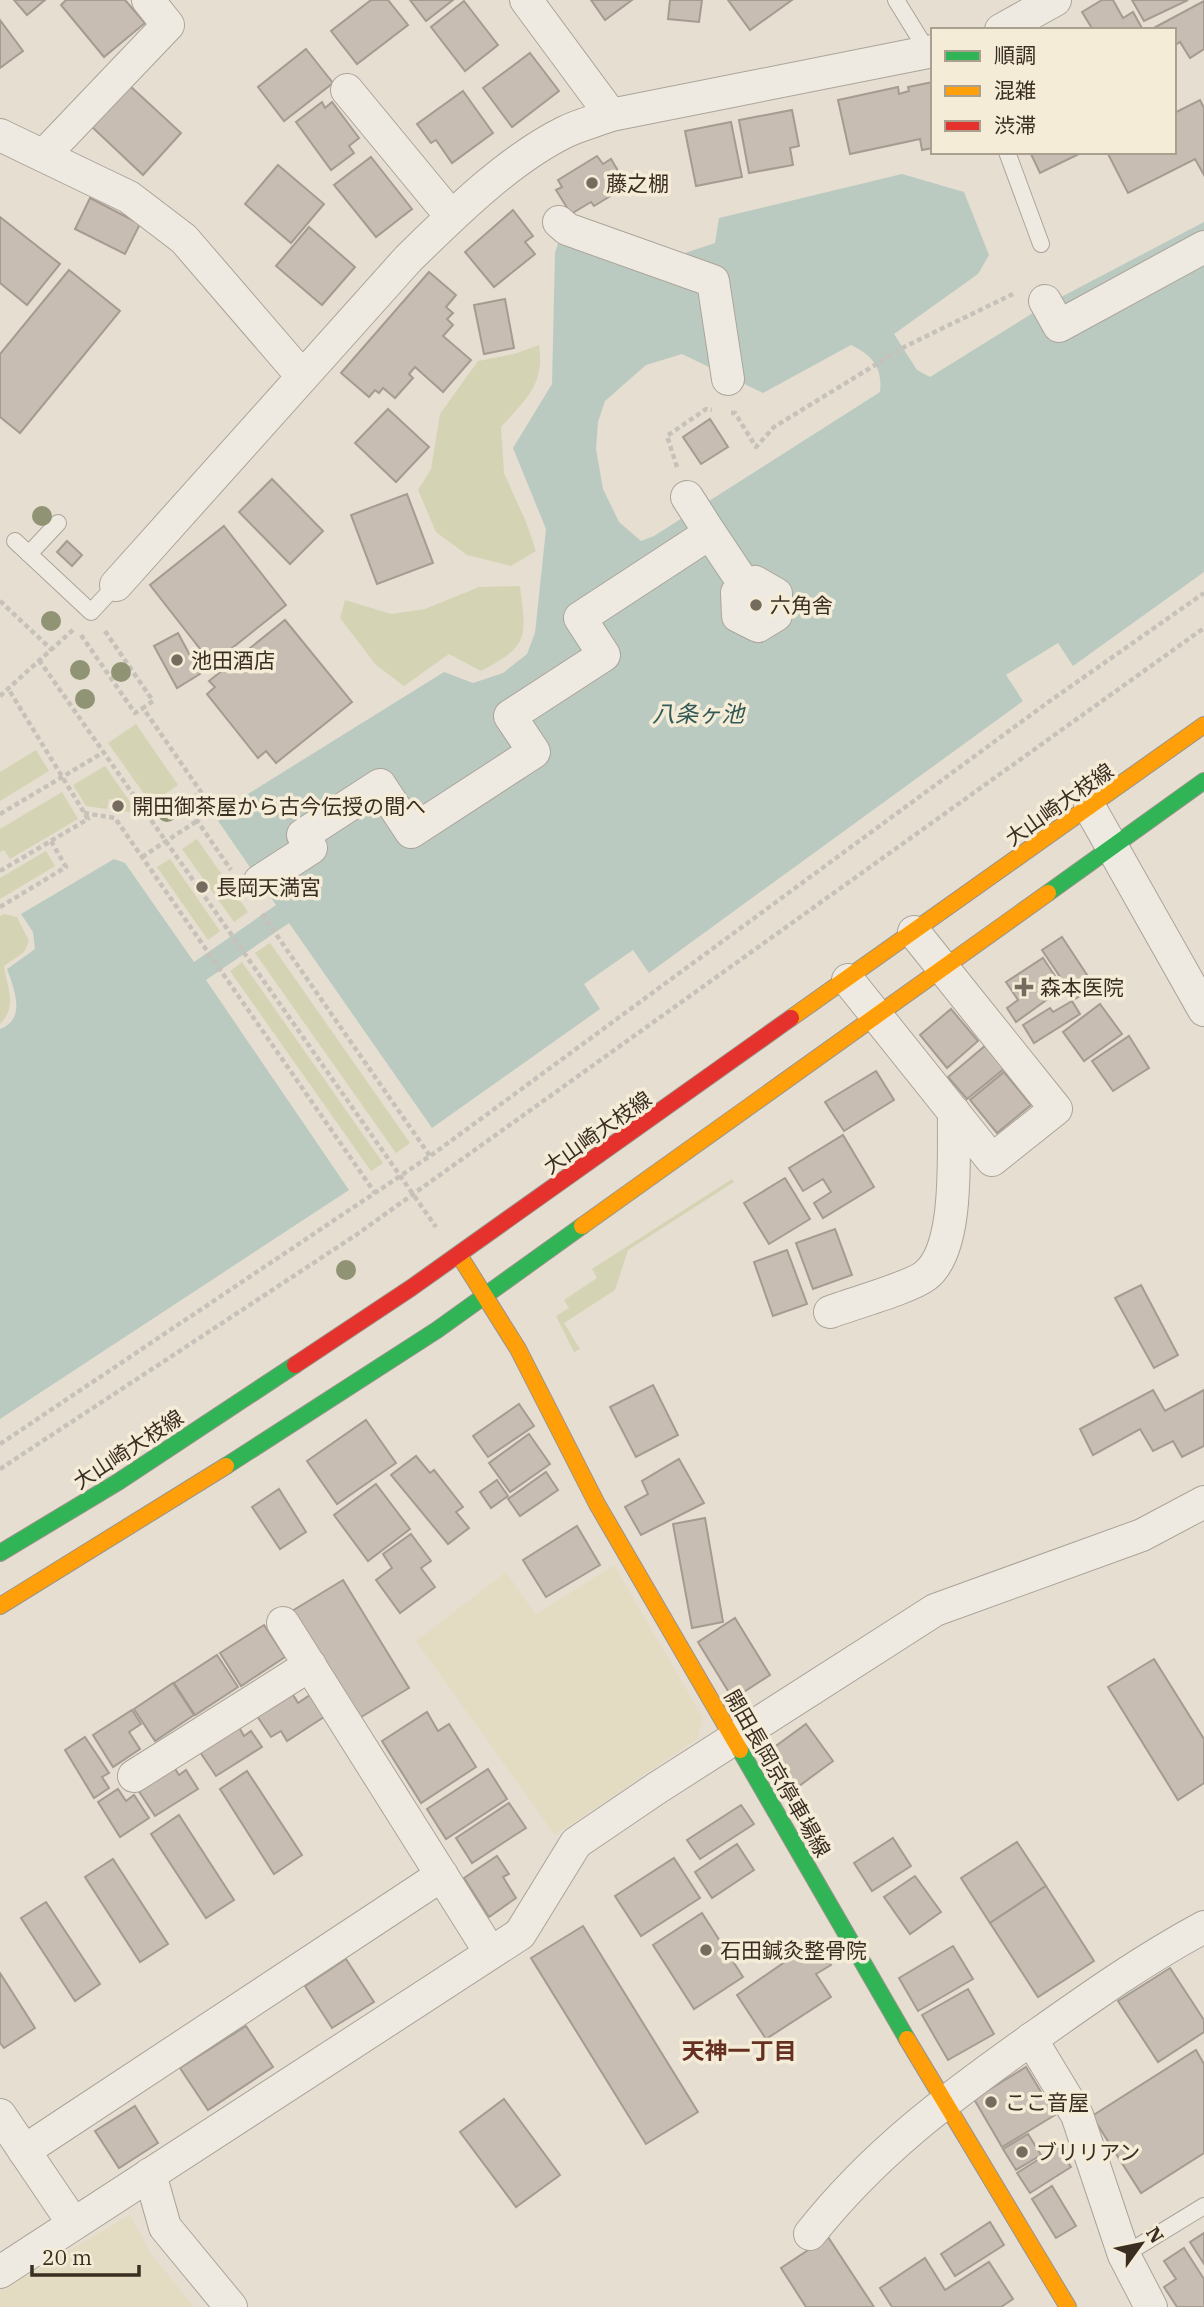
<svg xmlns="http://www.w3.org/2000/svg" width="1204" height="2307" viewBox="0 0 1204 2307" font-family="'IBM Plex Serif','Noto Sans JP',serif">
	<rect width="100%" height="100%" fill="#e5ded1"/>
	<g fill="#e3dcc2">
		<path d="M614,1565l89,153 -6,21 -142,96 -139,-194 90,-69 30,43z"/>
		<path d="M130,2215l21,39 43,53h-194v-16z"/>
	</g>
	<g fill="#d4d4b4">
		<path d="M539,345c6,40 -13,54 -38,82l3,46 22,49 10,29 -25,15 -44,-11 -31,-23 -18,-42 13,-21 9,-55 38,-53 36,-7z"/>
		<path d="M520,586c6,52 10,59 -39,85l-32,-17 -45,32 -28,-21 -36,-47 5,-18 46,14 34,-5 54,-22z"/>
		<path d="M136,724l42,61 -13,9 -18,4 -39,-55z"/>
		<path d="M36,750l13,21 -49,30v-29z"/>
		<path d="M105,766l33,47 -17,-2 1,-10 -13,-2 -2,10 -21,-3 -13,-21z"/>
		<path d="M62,792l16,27 -68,40 -6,-9 -4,2v-23z"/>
		<path d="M197,839l51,73 -14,10 -52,-73z"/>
		<path d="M46,851l9,15 -55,33v-21z"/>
		<path d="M170,859l50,72 -12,9 -51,-73z"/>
		<path d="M4,914l13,3 12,24 -5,11 -20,14c3,22 14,40 -4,58v-108z"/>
		<path d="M270,943l140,200 -14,10 -141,-200z"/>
		<path d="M242,962l141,201 -12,8 -141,-200z"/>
		<path d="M732,1179l2,3 -106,68 -13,40 -51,33 16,26 -6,3 -18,-36 13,-8 -5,-8 33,-22 -5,-9z"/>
	</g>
	<path fill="#bbcac1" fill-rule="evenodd" d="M902,174l62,18 25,63 -11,19 -84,60 23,36 13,7 114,-71 160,-84v350l-131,94 -15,-23 -52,32 17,26 -374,272 -16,-23 -49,34 16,25 -168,119 -143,-205 -83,57 143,210 -349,229v-390c27,-10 14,-40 7,-60l28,-20 -2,-17 -12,-18 93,-55 11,4 69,99 82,-57 -62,-90 230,-143 29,11 30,-10 24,-19 8,-21 11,-104 -33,-81 39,-64 3,-131 11,-36 101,42 48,-16 4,-25zM851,345c21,10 32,23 29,47l-226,144 -13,5 -22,-19 -16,-33 -7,-40 2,-27 7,-21 41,-36 36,-11 81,39z"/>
	<g fill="#c8bdb2" stroke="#a69b90" stroke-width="2">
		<path d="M14,0h31l-18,15z"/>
		<path d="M66,0h59l20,23 -41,34 -43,-52z"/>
		<path d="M371,0h17l20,25 -51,39 -26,-33z"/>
		<path d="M410,0h43l-27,21z"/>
		<path d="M591,0h41l-27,20z"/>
		<path d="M670,0h32l-3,22 -31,-3z"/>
		<path d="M728,0h64l-42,30z"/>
		<path d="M1102,0h11l10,18 10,-6 10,18h-50l-11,-18z"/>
		<path d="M1132,0h56l-44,21z"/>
		<path d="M464,1l34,44 -33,26 -34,-44z"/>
		<path d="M1204,1v48l-14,9 -10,-16 -6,4v-16h-24z"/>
		<path d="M0,20l23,31 -23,17z"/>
		<path d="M306,49l27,34 -49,38 -26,-34z"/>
		<path d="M530,53l29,38 -47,36 -29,-39z"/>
		<path d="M933,82v66l-11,2 -2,-11 -70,15 -12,-54 60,-13 1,7 10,-3 -1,-4z"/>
		<path d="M130,86l51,47 -38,42 -51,-48z"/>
		<path d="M463,91l30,42 -41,30 -16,-23 -5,3 -14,-19z"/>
		<path d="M1200,100l4,8v67l-9,-16 -67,34 -21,-41h67v-39z"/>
		<path d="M322,102l3,6 7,-6 27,36 -10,8 5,7 -23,17 -35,-48z"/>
		<path d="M792,110l7,36 -9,2 3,17 -44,8 -10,-53z"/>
		<path d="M731,122l11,55 -46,9 -11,-55z"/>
		<path d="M1030,152h53l-43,21z"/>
		<path d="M597,156l6,8 8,-5 16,27 -33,20 -3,-4 -20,12 -15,-24 6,-3 -4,-7z"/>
		<path d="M371,157l41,52 -36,28 -42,-52z"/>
		<path d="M278,165l46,39 -33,39 -46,-39z"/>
		<path d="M90,198l50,26 -15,30 -50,-25z"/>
		<path d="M513,210l20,26 -8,6 10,12 -41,33 -29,-35z"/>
		<path d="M0,217l60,47 -33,41 -27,-22z"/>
		<path d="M309,227l46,40 -33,38 -46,-39z"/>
		<path d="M69,270l51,41 -100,122 -20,-16v-63z"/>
		<path d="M429,272l27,23 -10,12 7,6 -6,6 6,6 -10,11 28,24 -28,32 -28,-25 -6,7 4,4 -18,20 -12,-10 -4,5 -4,-3 -6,7 -28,-24z"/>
		<path d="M505,299l9,49 -30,6 -10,-49z"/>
		<path d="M388,409l41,38 -33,35 -41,-39z"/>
		<path d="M710,419l18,28 -27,17 -18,-27z"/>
		<path d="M272,479l51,52 -33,33 -51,-52z"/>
		<path d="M407,494l26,69 -56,21 -26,-69z"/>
		<path d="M224,526l62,79 -74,59 -62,-79z"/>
		<path d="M67,541l15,14 -10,11 -15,-14z"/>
		<path d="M285,620l67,82 -76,61 -10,-12 -8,7 -51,-64 8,-7 -6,-6z"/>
		<path d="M178,633l22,41 -23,14 -23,-42z"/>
		<path d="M1062,937l33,50 -20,12 -33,-49z"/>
		<path d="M1043,958l20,30 -47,34 -9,-14 11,-8 -12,-18z"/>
		<path d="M1072,1001l8,13 -46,29 -11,-18 27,-17 3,4z"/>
		<path d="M1100,1004l22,30 -38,27 -21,-29z"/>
		<path d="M951,1009l27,32 -31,27 -27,-33z"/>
		<path d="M1129,1036l20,32 -36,23 -21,-30z"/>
		<path d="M986,1045l19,23 -38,31 -19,-22z"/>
		<path d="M876,1071l18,29 -50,31 -19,-29z"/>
		<path d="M1004,1072l27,33 -34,28 -27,-33z"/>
		<path d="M843,1135l31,52 -51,31 -9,-15 17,-11 -8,-13 -20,12 -14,-23z"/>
		<path d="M785,1178l25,41 -41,25 -25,-41z"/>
		<path d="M835,1229l17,46 -39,14 -17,-46z"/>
		<path d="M787,1250l20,54 -34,12 -19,-54z"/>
		<path d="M1141,1285l37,70 -24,13 -39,-70z"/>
		<path d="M653,1385l25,50 -42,22 -26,-50z"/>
		<path d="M1153,1390l12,21 39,-21v56l-22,11 -9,-16 -20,10 -13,-22 -47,26 -13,-26z"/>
		<path d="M519,1404l15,22 -46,31 -15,-21z"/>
		<path d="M366,1420l30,43 -59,41 -30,-43z"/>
		<path d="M529,1434l21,30 -40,28 -21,-29z"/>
		<path d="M416,1456l14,17 4,-3 29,37 -7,5 13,16 -21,16 -57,-69z"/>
		<path d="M679,1459l25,44 -63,32 -16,-28 23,-13 -6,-13z"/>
		<path d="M546,1472l12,18 -38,26 -12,-17z"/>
		<path d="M497,1480l11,16 -17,12 -11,-16z"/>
		<path d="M376,1484l34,45 -42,32 -34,-46z"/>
		<path d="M279,1489l27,43 -26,17 -28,-42z"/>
		<path d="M705,1518l18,104 -31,6 -19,-104z"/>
		<path d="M577,1526l23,39 -54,32 -23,-37z"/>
		<path d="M411,1534l20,27 -10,7 14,19 -35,26 -24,-33 16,-12 -9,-14z"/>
		<path d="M343,1580l66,108 -51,31 -66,-108z"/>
		<path d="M735,1618l35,57 -37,24 -35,-57z"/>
		<path d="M264,1625l21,32 -44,29 -21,-33z"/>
		<path d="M217,1655l21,32 -43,28 -21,-32z"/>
		<path d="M1154,1659l50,80v44l-26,17 -70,-113z"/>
		<path d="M173,1683l21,32 -39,26 -21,-32z"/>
		<path d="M292,1693l6,10 12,-8 14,22 -37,24 -6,-10 -10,6 -14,-21z"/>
		<path d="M132,1710l9,14 -12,8 11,17 -27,18 -20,-32z"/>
		<path d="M427,1712l11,19 11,-7 27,43 -55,36 -39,-62z"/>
		<path d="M806,1724l27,37 -38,28 -26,-38z"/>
		<path d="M239,1727l5,9 7,-5 11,16 -46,29 -16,-24z"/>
		<path d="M85,1737l24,36 -7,4 7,11 -15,10 -29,-48z"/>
		<path d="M174,1767l5,8 7,-5 12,19 -43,27 -17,-26z"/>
		<path d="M488,1769l19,30 -61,40 -19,-30z"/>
		<path d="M247,1771l55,84 -28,19 -54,-85z"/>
		<path d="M118,1789l8,12 8,-6 15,23 -29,19 -22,-35z"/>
		<path d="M509,1803l17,25 -54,35 -16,-25z"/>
		<path d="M741,1805l13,19 -54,35 -13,-19z"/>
		<path d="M179,1815l55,85 -28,18 -55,-84z"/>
		<path d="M893,1838l18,28 -39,25 -18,-28z"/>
		<path d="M1017,1842l29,44 -56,37 -29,-45z"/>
		<path d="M737,1844l17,26 -42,28 -17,-26z"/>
		<path d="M497,1856l12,18 -6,3 13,21 -27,19 -25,-39z"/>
		<path d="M674,1858l26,40 -59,38 -26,-40z"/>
		<path d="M113,1859l55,85 -28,18 -55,-85z"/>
		<path d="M915,1876l26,36 -31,22 -26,-37z"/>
		<path d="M1046,1886l48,75 -56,36 -48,-74z"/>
		<path d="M46,1902l54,82 -25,17 -54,-83z"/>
		<path d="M702,1913l41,64 -49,32 -41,-64z"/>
		<path d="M583,1926l115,186 -52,32 -115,-186z"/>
		<path d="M815,1941l16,24 -15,9 15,23 -65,42 -29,-44z"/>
		<path d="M953,1946l20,33 -55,32 -19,-33z"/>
		<path d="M346,1959l28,43 -42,26 -27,-42z"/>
		<path d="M1170,1968l34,52v12l-46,30 -40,-61z"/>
		<path d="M0,1973l35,55 -31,20 -4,-5z"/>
		<path d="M968,1989l26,45 -46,26 -26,-45z"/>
		<path d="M246,2026l27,41 -65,43 -28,-42z"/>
		<path d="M1196,2050l8,14v89l-63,40 -49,-77z"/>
		<path d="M1026,2067l29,48 -53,32 -28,-48z"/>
		<path d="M504,2099l56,76 -44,32 -56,-75z"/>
		<path d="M135,2106l23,37 -39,25 -24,-37z"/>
		<path d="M1028,2134l13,21 -25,15 -13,-21z"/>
		<path d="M1058,2147l13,20 -41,26 -13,-20z"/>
		<path d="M1052,2186l24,40 -20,12 -24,-39z"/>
		<path d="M990,2222l14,23 -49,31 -14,-22z"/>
		<path d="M1204,2233v31l-14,-22z"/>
		<path d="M828,2237l46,70h-68l-25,-39z"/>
		<path d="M1184,2248l20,31v28h-27l-13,-20 12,-8 -12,-18z"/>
		<path d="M925,2258l20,32 44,-28 24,37 -12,8h-109l-12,-19z"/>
	</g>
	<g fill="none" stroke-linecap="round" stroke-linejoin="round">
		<defs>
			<g id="lane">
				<path d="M896,0l32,52"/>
				<path d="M1007,152l34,92"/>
				<path d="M15,541l14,13 29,-31"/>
				<path d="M29,554l62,58 25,-27"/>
				<path d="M1124,2255l80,-49"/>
			</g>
			<g id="street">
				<path d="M526,0l85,115"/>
				<path d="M1001,30l54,-30"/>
				<path d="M347,90l104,126"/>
				<path d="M0,135l129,62 55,42 118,137"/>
				<path d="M44,155l124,-130 -20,-25"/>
				<path d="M559,222l8,7 146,52 15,98"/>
				<path d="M1045,301l14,25 145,-79"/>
				<path d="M710,533l38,57"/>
				<path d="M755,582l21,12v21l-18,11 -20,-10 -1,-23z"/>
				<path d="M116,585l292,-326c45,-44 100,-99 157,-127 14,-7 31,-11 46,-17l322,-64"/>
				<path d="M1090,808l114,202"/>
				<path d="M260,881l51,-33 -8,-13 77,-50 31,47 123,-80 -24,-36 94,-61 -24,-37 130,-85 -23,-36"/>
				<path d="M848,980l144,180 64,-51 -142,-177"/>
				<path d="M830,1312c21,-8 79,-24 95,-36 35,-26 28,-121 29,-164"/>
				<path d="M283,1623l207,329"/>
				<path d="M134,1776l176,-111"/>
				<path d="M1031,2039l46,76 47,140 27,52"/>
				<path d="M0,2115l73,108"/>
				<path d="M24,2151l418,-276"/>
				<path d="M150,2174l15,53 66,80"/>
				<path d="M810,2234c64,-81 137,-135 220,-194 58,-41 111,-79 174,-113"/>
				<path d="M0,2272l520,-338 56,-91 81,-55 278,-178 207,-75 62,-33"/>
			</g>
			<g id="fast">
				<path d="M1048,893l156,-112"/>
				<path d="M226,1466l211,-136 145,-104"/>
				<path d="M0,1553l118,-71 177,-117"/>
				<path d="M740,1750l167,289"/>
			</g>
			<g id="slow">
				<path d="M791,1018l413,-293"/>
				<path d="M582,1226l466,-333"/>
				<path d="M459,1255l59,94 79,155 143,246"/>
				<path d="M0,1606l226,-140"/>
				<path d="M907,2039l161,268"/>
			</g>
			<path id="jam" d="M295,1365l116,-77 380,-270"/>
		</defs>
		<use href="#lane" stroke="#aba499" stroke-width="18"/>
		<use href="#street" stroke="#aba499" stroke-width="34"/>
		<use href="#fast" stroke="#9a938a" stroke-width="18"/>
		<use href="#slow" stroke="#9a938a" stroke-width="18"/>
		<use href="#jam" stroke="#9a938a" stroke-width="18"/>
		<g stroke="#c6c1b9" stroke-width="4.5" stroke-dasharray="5 3.5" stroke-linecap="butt">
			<path d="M731,413h4l21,34 18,-20 132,-81 107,-52"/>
			<path d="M677,467l-10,-31 39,-27 6,1"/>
			<path d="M0,601l52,49"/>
			<path d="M105,631l48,70 -10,7 58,84 -16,11 46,67"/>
			<path d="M81,635l54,78 8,-5"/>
			<path d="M39,660l397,567"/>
			<path d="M0,696l74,-67"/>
			<path d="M84,813l31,5 260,375"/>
			<path d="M0,814l104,-62"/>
			<path d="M142,857l55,-36"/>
			<path d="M0,871l88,-52 -79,-129"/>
			<path d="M0,907l66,-40 -15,-26"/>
			<path d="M262,914l168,242"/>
			<path d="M0,1444l433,-290 614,-451 157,-110"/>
			<path d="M0,1469l356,-234 848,-607"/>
		</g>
		<use href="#lane" stroke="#eeeae2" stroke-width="16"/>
		<use href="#street" stroke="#eeeae2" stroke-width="32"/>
		<use href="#fast" stroke="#30b455" stroke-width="16"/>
		<use href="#slow" stroke="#ff9f0a" stroke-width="16"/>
		<use href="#jam" stroke="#e5322d" stroke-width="16"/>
	</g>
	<g fill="#909374">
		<circle cx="42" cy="516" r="10"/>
		<circle cx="51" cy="621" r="10"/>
		<circle cx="80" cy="670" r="10"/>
		<circle cx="121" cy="672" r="10"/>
		<circle cx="85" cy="699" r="10"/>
		<circle cx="167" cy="812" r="10"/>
		<circle cx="232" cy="886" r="10"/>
		<circle cx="346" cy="1270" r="10"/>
	</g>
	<g fill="#766b5f" stroke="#f5ecd8" stroke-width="2.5">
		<circle cx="592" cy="183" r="7"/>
		<circle cx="756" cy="605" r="7"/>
		<circle cx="177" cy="660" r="7"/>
		<circle cx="118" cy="806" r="7"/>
		<circle cx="202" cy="887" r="7"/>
		<path d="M1020.5 976.5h7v7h7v7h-7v7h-7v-7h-7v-7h7z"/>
		<circle cx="706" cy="1950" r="7"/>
		<circle cx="991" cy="2102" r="7"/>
		<circle cx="1022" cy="2152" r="7"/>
	</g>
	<g text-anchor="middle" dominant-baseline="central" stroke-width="7" stroke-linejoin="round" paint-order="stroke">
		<g font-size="21" fill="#3a2d21" stroke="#f5ecd8" text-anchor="start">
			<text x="606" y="183">藤之棚</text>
			<text x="770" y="605">六角舎</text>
			<text x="191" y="660">池田酒店</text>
			<text x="132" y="806">開田御茶屋から古今伝授の間へ</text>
			<text x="216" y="887">長岡天満宮</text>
			<text x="1040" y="987">森本医院</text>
			<text x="720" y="1950">石田鍼灸整骨院</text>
			<text x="1005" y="2102">ここ音屋</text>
			<text x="1036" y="2152">ブリリアン</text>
		</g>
		<g font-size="21" fill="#3a2d21" stroke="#f5ecd8">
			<text transform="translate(1059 804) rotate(-35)">大山崎大枝線</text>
			<text transform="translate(597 1132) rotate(-35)">大山崎大枝線</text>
			<text transform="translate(128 1449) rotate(-33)">大山崎大枝線</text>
			<text transform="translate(778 1773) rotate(60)">開田長岡京停車場線</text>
		</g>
		<g font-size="23" font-style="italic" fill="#315956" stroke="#f5ecd8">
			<text x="698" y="713">八条ヶ池</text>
		</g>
		<g font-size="23" font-weight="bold" fill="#653022" stroke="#f5ecd8">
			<text x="739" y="2050">天神一丁目</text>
		</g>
	</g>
	<rect x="931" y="28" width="245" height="126" fill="#f5ecd8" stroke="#aaa08f" stroke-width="2"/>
	<rect x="945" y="51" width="35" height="10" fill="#30b455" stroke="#aaa08f" stroke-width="2"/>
	<text x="994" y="63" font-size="21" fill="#3a2d21">順調</text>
	<rect x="945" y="86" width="35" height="10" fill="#ff9f0a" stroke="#aaa08f" stroke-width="2"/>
	<text x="994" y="98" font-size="21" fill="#3a2d21">混雑</text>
	<rect x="945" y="121" width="35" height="10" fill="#e5322d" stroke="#aaa08f" stroke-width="2"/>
	<text x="994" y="133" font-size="21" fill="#3a2d21">渋滞</text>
	<g transform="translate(1141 2244) rotate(57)" stroke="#f5ecd8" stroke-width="5" paint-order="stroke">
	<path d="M0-5L12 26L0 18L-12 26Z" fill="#3a2d21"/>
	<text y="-10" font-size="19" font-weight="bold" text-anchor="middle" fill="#3a2d21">N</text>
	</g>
	<path d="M32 2265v10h107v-10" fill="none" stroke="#3a2d21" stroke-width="3.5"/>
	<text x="42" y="2265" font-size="21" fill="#3a2d21" stroke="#f5ecd8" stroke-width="5" paint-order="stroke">20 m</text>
</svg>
